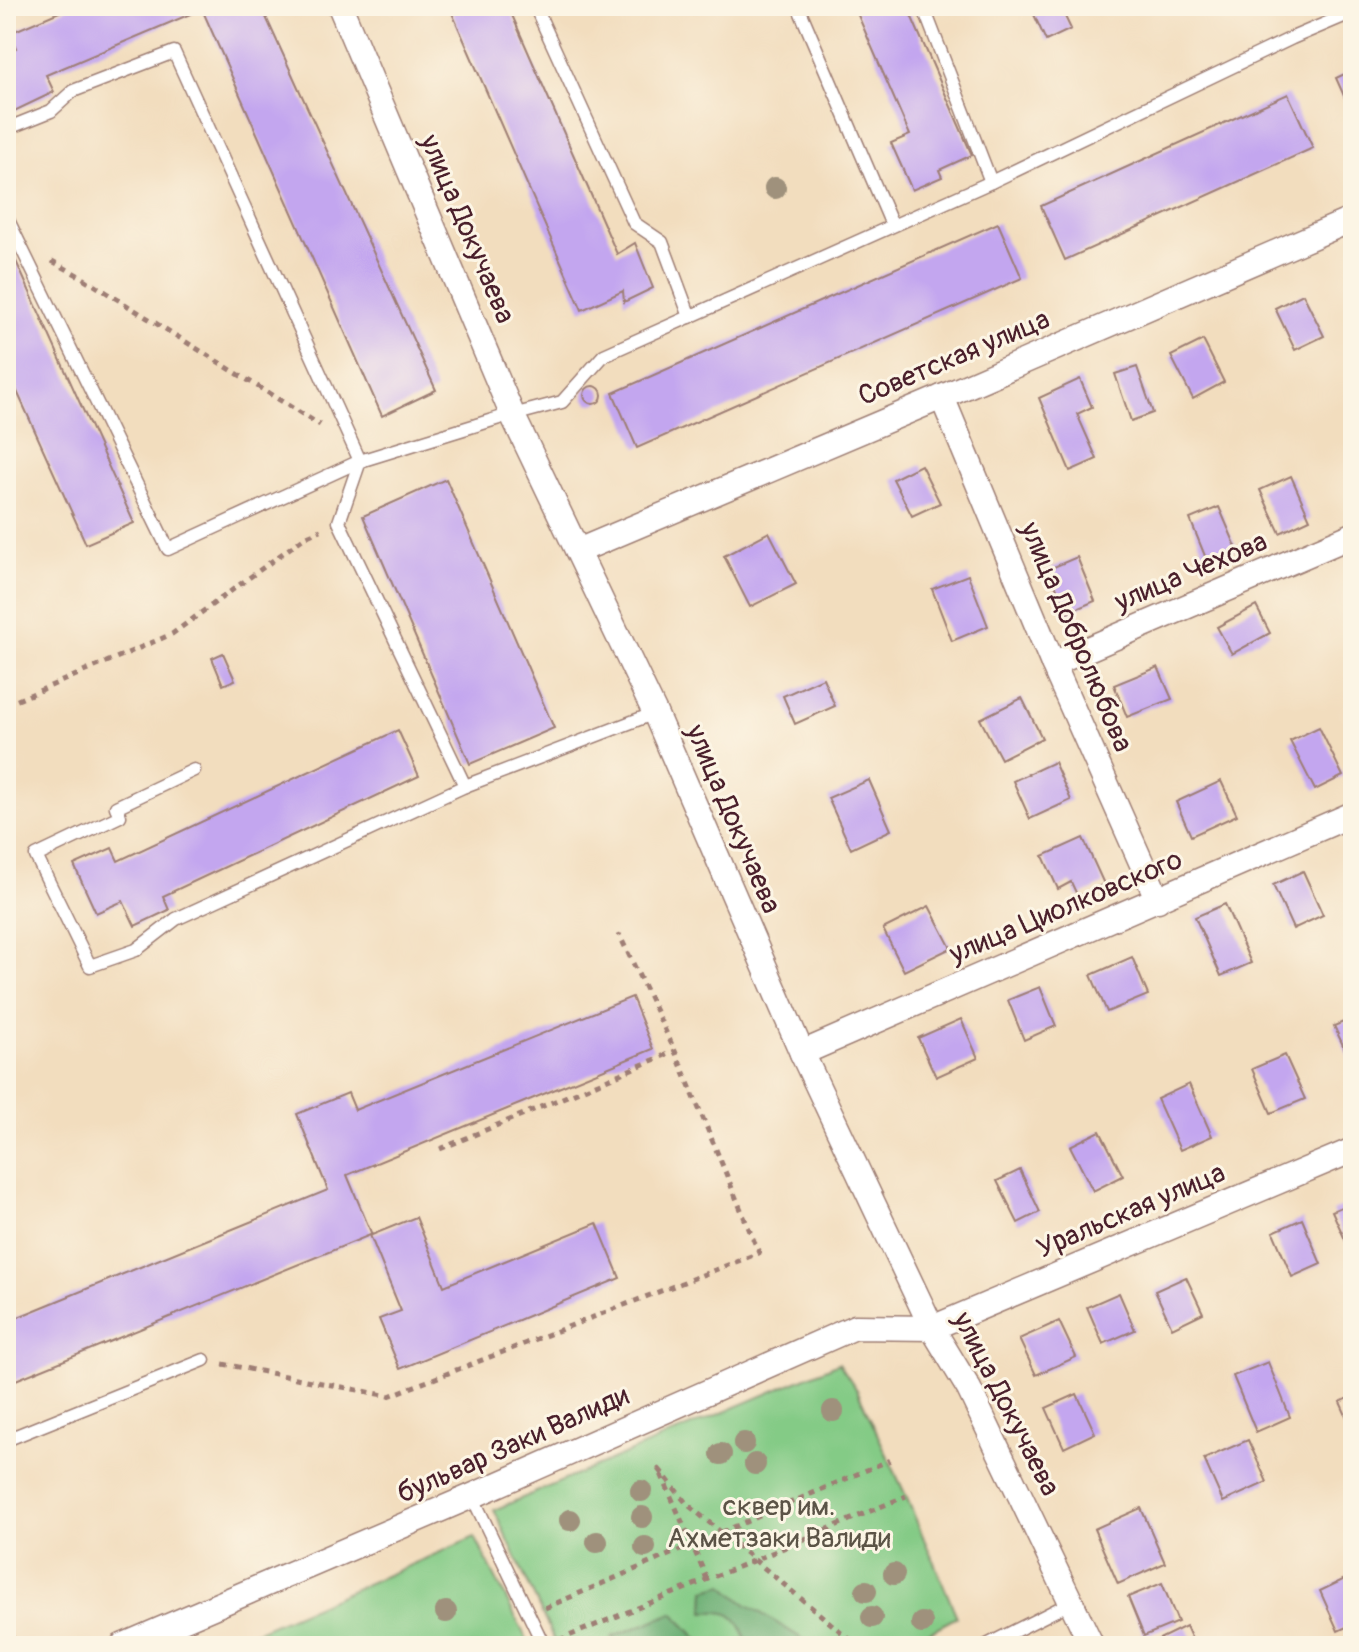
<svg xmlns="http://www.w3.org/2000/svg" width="1359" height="1652" viewBox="0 0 1359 1652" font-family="Pangolin,sans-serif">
	<rect width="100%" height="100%" fill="#fcf5e5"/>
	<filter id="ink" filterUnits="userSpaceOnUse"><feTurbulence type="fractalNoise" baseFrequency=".0125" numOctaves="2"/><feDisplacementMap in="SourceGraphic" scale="16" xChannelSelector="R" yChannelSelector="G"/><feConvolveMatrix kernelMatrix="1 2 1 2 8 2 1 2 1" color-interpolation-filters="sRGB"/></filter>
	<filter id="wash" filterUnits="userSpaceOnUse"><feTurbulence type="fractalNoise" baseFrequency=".006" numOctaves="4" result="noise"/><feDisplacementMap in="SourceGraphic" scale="32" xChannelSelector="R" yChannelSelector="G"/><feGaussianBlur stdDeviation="1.8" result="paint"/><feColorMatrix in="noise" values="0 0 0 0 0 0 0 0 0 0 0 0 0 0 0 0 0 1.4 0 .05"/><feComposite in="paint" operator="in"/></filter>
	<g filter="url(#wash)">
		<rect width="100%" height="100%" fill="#f2ddbe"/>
		<g fill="#84cb86" stroke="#677558" stroke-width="2">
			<path d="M839,1363l18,27 49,106 51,121 -54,29h-346l-63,-136z"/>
			<path d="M475,1537l55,109h-307z"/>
		</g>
		<g fill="#6baf73" stroke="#5a674f" stroke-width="2">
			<path d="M723,1585l20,17 71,44h-89l21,-7c-9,-25 -16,-29 -42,-27l1,-22z"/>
			<path d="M673,1613l27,29 23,4h-107l-4,-9z"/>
		</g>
		<g id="blocks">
			<g fill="#c3a6ef">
				<path d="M73,6h188l175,384 -54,26 -180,-407 -156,66 8,17 -48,23v-62l10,-5 -6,-15z"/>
				<path d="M449,6h59l109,248 18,-11 18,45 -29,14 -1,-11 -41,19z"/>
				<path d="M854,6h53l65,149 -33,15 3,7 -30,13 -21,-47 19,-8z"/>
				<path d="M1036,6h24l11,23 -25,12 -15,-33z"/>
				<path d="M1353,70v46l-17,-38z"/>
				<path d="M1288,94l25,54 -248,112 -24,-54z"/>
				<path d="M998,223l24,55 -385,170 -24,-55z"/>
				<path d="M6,239l128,284 -48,21 -80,-177z"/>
				<path d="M1303,294l21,42 -29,14 -20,-42z"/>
				<path d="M1203,340l21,42 -31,17 -22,-43z"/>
				<path d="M1137,367l16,46 -22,8 -16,-47z"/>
				<path d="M1080,379l12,28 -15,7 20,45 -27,12 -31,-73z"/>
				<circle cx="593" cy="395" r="9"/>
				<path d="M921,465l19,38 -28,13 -19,-37z"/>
				<path d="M1291,476l19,43 -30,14 -20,-43z"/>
				<path d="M446,479l108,249 -84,36 -107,-248z"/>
				<path d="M1219,507l18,42 -30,12 -17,-42z"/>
				<path d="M769,532l27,52 -46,23 -26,-51z"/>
				<path d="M1077,557l18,44 -28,12 -18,-44z"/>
				<path d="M968,575l20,51 -36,15 -20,-52z"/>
				<path d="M1256,606l14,27 -38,21 -15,-27z"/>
				<path d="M223,653l12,27 -12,5 -11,-27z"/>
				<path d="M1158,667l14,32 -45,18 -13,-32z"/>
				<path d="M823,678l12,28 -40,18 -12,-28z"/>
				<path d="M1022,698l20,40 -41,21 -21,-40z"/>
				<path d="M1319,727l24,49 -28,14 -25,-49z"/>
				<path d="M398,730l21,46 -256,120 6,14 -34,16 -12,-25 -27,12 -22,-48 38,-17 6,13z"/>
				<path d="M1054,762l17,38 -41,19 -17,-38z"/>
				<path d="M869,780l22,50 -40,19 -23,-51z"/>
				<path d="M1221,781l16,34 -46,21 -15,-34z"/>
				<path d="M1083,838l21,46 -26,13 -7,-15 -13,7 -15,-33z"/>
				<path d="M1303,871l20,44 -30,14 -20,-44z"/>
				<path d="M1225,904l26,59 -30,13 -26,-59z"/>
				<path d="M929,906l22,42 -47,23 -21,-42z"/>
				<path d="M1132,957l16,38 -41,17 -16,-37z"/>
				<path d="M1040,987l16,39 -32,14 -16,-40z"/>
				<path d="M632,997l21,52 -306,126 25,60 44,-18 28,69 153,-63 23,55 -220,91 -21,-50 22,-8 -31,-76 -364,149v-62l322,-132 -31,-76 51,-21 7,17z"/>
				<path d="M1353,1018v49l-19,-41z"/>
				<path d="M961,1019l17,39 -42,19 -18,-39z"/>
				<path d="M1285,1055l20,44 -34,14 -19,-44z"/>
				<path d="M1189,1084l23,52 -32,14 -23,-51z"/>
				<path d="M1100,1131l23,45 -30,15 -23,-45z"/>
				<path d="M1020,1170l20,42 -22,11 -21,-42z"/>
				<path d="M1353,1202v55l-21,-46z"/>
				<path d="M1302,1219l19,45 -29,13 -19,-45z"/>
				<path d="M1186,1277l17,36 -31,15 -17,-37z"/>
				<path d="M1119,1293l16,37 -32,14 -16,-37z"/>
				<path d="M1059,1321l17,36 -40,18 -17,-36z"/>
				<path d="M1268,1362l22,55 -34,15 -23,-56z"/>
				<path d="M1077,1394l18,39 -31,15 -18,-40z"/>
				<path d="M1353,1396v35l-13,-29z"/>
				<path d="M1248,1440l19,42 -44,20 -19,-43z"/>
				<path d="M1141,1508l24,55 -47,21 -24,-55z"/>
				<path d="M1353,1575v49l-15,7 -18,-40z"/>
				<path d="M1162,1583l16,39 -34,14 -16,-39z"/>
				<path d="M1186,1626l9,20h-50z"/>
			</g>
		</g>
	</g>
	<g filter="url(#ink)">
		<use href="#blocks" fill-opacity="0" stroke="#9e7e74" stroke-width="2"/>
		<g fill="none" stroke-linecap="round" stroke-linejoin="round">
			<defs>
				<g id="service">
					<path d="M535,6l99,217 28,19 28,75"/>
					<path d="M798,6l94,219"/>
					<path d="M923,6l68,176"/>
					<path d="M6,129l45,-18 22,-20 101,-39 186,409 -21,61 126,264 -289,133 -40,31 -46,16 -54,-110 84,-40 -4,-9 78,-37"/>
					<path d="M6,216l162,333 192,-88 152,-47"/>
					<path d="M513,415l49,-13 42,-47 387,-173 301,-144 61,-26"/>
					<path d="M465,786l190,-73"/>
					<path d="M6,1440l198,-80"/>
					<path d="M472,1496l72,150"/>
					<path d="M6,1636l5,10"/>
					<path d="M985,1646l87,-44"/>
				</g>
				<g id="minor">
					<path d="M340,6l172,408 143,299 147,340 130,275 37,61 123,257"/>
					<path d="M942,397l111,267 105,236"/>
					<path d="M578,551l364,-154 411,-178"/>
					<path d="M1053,664l300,-129"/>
					<path d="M802,1053l551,-239"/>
					<path d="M122,1646l350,-150 383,-169 77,1 421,-178"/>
				</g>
			</defs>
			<use href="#service" stroke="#9e7e74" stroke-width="15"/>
			<use href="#minor" stroke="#9e7e74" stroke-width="27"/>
			<g stroke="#9e7e74" stroke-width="5" stroke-dasharray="6 6" stroke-linecap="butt">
				<path d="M52,261l31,17 237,147"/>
				<path d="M6,705l166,-71 133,-97 16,-7"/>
				<path d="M440,1149l235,-98"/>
				<path d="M223,1364l166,32 370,-143 -84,-202 -56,-117"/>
				<path d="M707,1579l-48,-110 28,35 171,142"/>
				<path d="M545,1608l345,-148"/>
				<path d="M559,1640l196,-80 151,-64"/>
			</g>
			<use href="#service" stroke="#fff" stroke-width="12"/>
			<use href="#minor" stroke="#fff" stroke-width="24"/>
		</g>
		<g fill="#9f917c">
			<circle cx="775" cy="188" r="11"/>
			<circle cx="833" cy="1411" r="11"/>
			<circle cx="744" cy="1443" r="11"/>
			<circle cx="721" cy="1454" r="11"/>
			<circle cx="755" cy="1464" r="11"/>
			<circle cx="641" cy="1491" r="11"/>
			<circle cx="642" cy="1517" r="11"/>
			<circle cx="570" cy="1520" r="11"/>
			<circle cx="597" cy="1542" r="11"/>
			<circle cx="645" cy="1547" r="11"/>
			<circle cx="894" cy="1574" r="11"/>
			<circle cx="866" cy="1591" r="11"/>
			<circle cx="446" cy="1612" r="11"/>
			<circle cx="872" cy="1617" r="11"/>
			<circle cx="922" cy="1623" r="11"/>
		</g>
	</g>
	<g text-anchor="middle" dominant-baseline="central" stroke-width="6" stroke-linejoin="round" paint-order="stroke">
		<g font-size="28" fill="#4a1f2b" stroke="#fcf5e5">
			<text transform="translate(467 229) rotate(67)">улица Докучаева</text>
			<text transform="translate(954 358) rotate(-23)">Советская улица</text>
			<text transform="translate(1191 572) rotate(-23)">улица Чехова</text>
			<text transform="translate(1076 637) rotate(67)">улица Добролюбова</text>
			<text transform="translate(733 819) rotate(67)">улица Докучаева</text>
			<text transform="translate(1066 907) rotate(-23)">улица Циолковского</text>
			<text transform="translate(1131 1211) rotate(-23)">Уральская улица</text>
			<text transform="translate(1006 1404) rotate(63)">улица Докучаева</text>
			<text transform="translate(513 1445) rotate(-24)">бульвар Заки Валиди</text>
		</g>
		<g font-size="28" fill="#5b5346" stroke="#fcf5e5">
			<text x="779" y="1506">сквер им.<tspan x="779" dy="32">Ахметзаки Валиди</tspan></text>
		</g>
	</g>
	<rect width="1359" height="1652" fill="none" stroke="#fcf5e5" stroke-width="32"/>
</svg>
